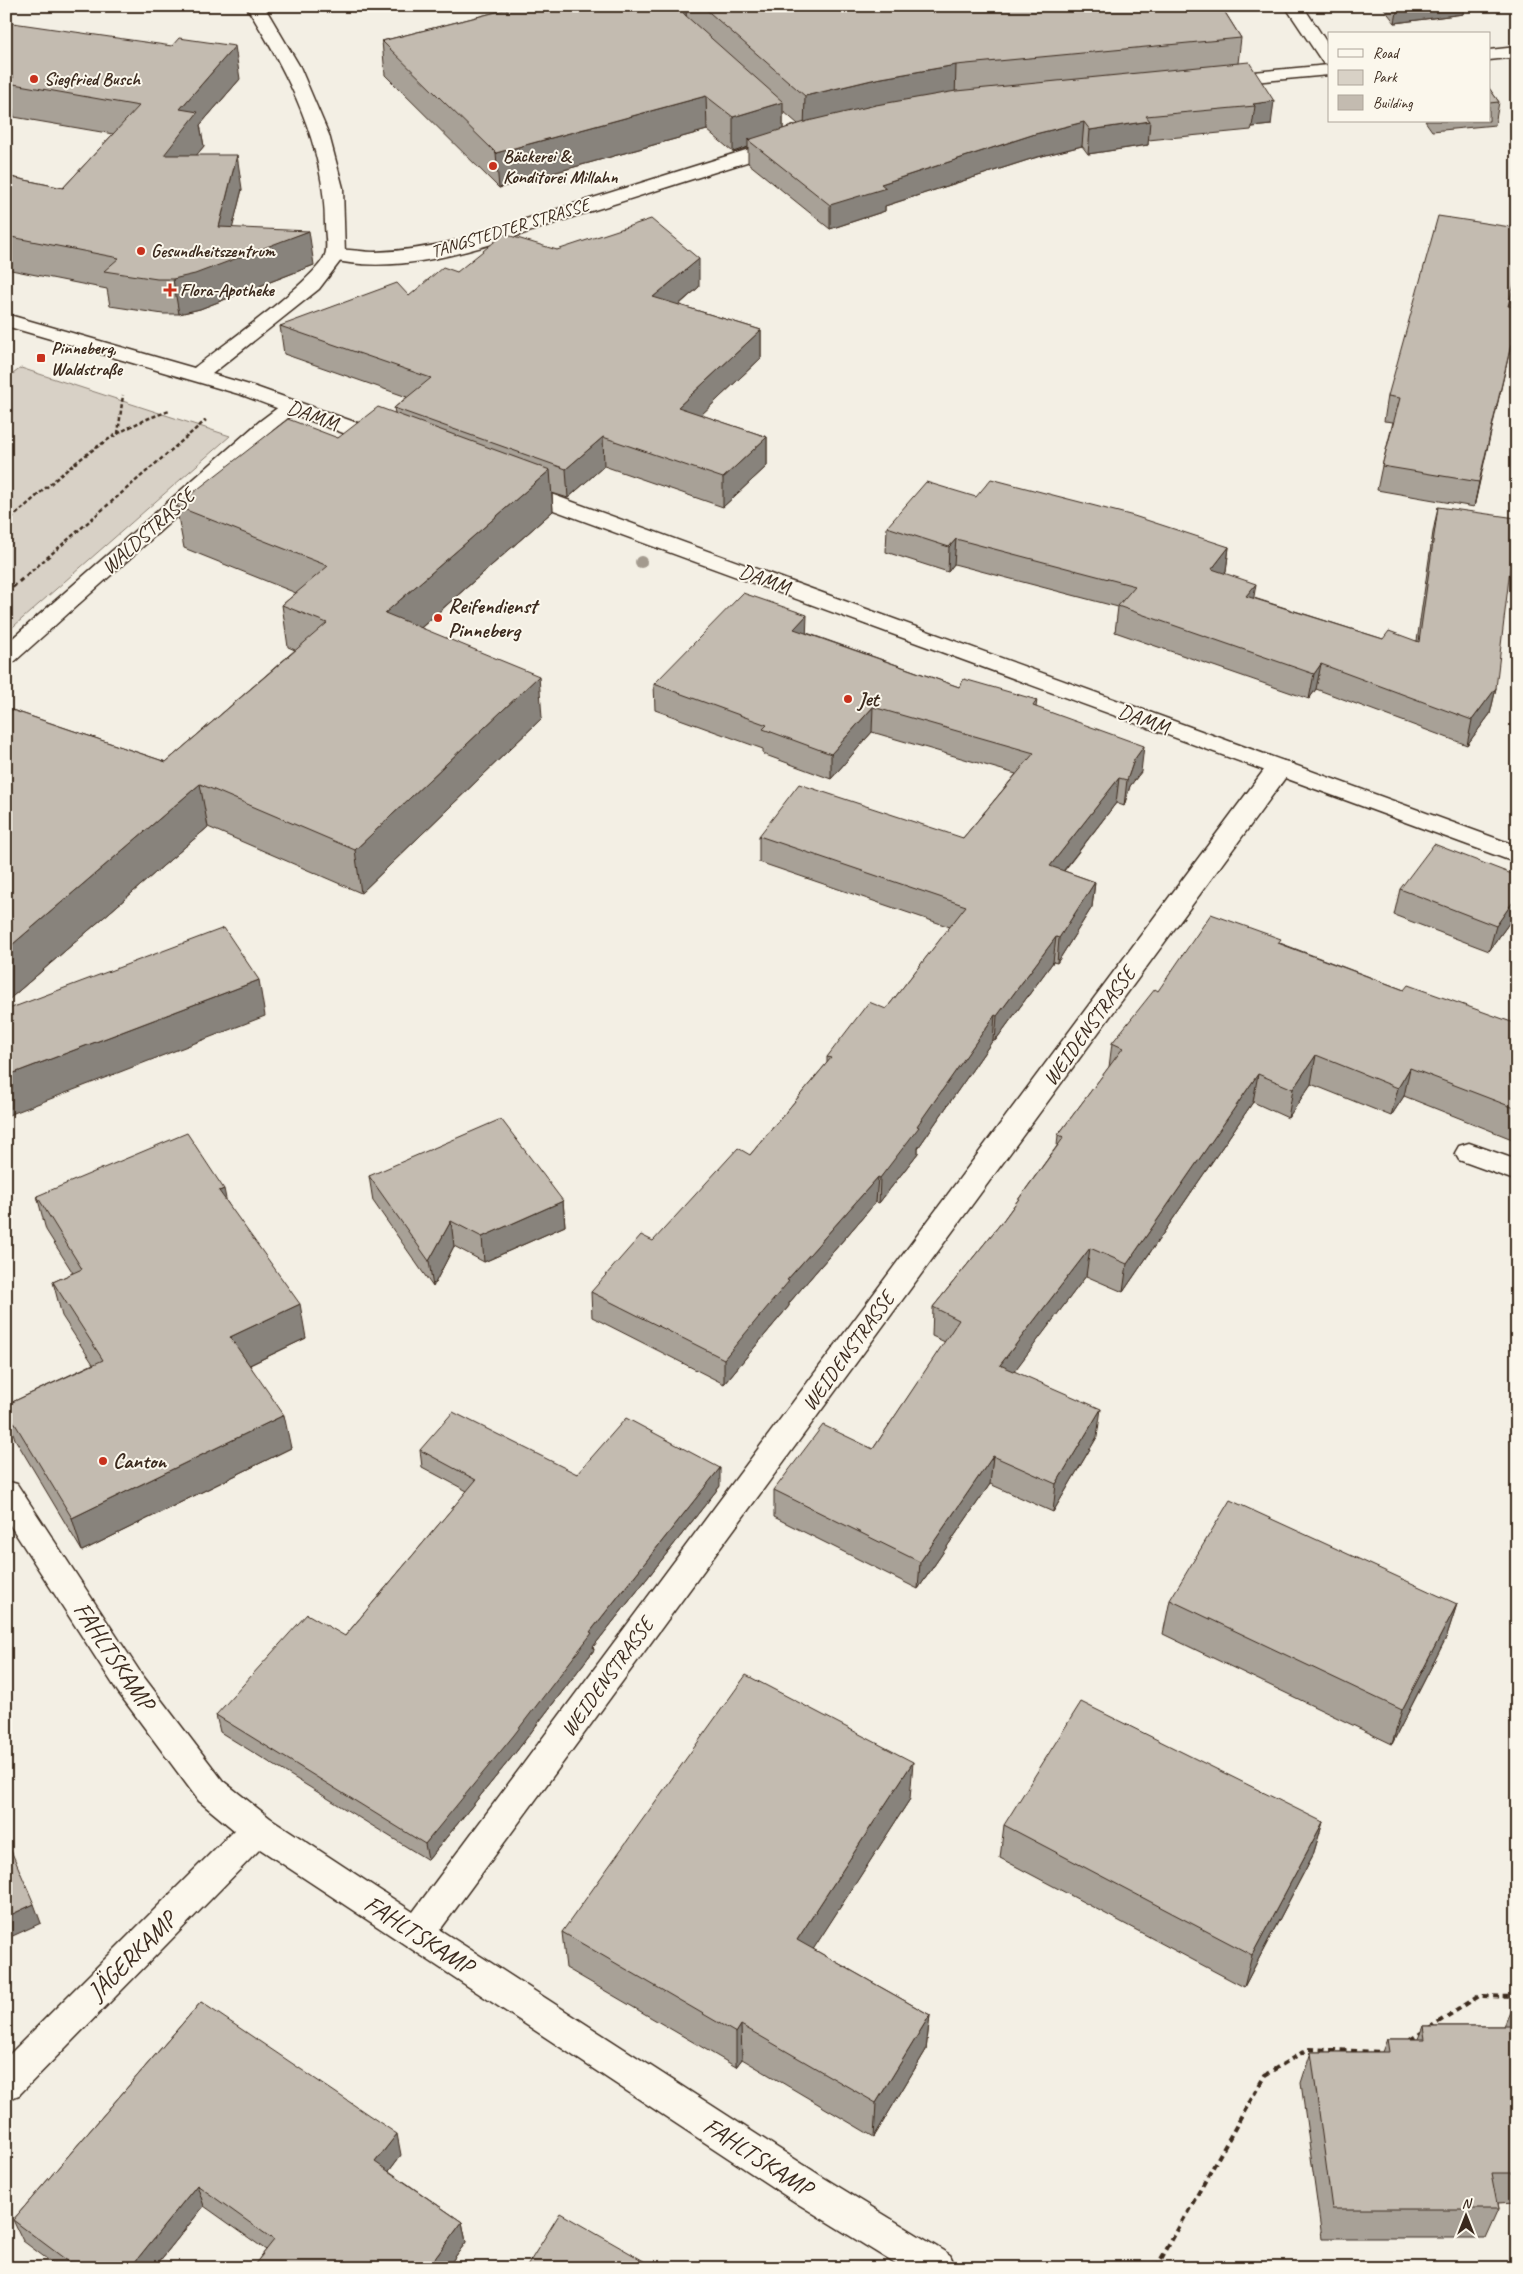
<svg xmlns="http://www.w3.org/2000/svg" width="1523" height="2274" viewBox="0 0 1523 2274" font-family="Caveat,sans-serif">
	<rect width="100%" height="100%" fill="#f3efe4"/>
	<filter id="ink" filterUnits="userSpaceOnUse"><feTurbulence type="fractalNoise" baseFrequency=".02" numOctaves="2"/><feDisplacementMap in="SourceGraphic" scale="10" xChannelSelector="R" yChannelSelector="G"/><feConvolveMatrix kernelMatrix="1 2 1 2 8 2 1 2 1" color-interpolation-filters="sRGB"/></filter>
	<g filter="url(#ink)">
		<path fill="#d8d1c6" stroke="#8a7e72" d="M21,368l209,68 -224,197v-254z"/>
		<g fill="none" stroke-linecap="round" stroke-linejoin="round">
			<defs>
				<path id="lane" d="M1469,1143l48,17v21l-58,-21 -4,-7 4,-7z"/>
				<g id="street">
					<path d="M1285,6h18l26,40v18l-6,-1z"/>
					<path d="M1517,47v10l-28,3v-10z"/>
					<path d="M1329,65v10l-108,10 -6,-1 -3,-4 3,-4 6,-1z"/>
					<path d="M784,138l7,2 2,4 -2,4c-69,22 -137,43 -206,65 -78,25 -174,67 -257,46l-3,-4 3,-4c15,-4 31,1 47,1 30,-1 55,-5 84,-12z"/>
					<path d="M291,401l7,2 4,4 -28,22 -260,233 -8,2v-20l254,-223 24,-18z"/>
					<path d="M1279,760l9,2 3,6 -3,6 -848,1156 381,246 129,79 6,13h-54l-107,-66 -535,-353 -241,246 -13,5v-42l228,-228 -35,-29 -81,-109 -112,-173v-38l11,3 123,188 83,109 47,37 143,94 857,-1150z"/>
				</g>
				<g id="secondary">
					<path d="M246,6h18l36,61 29,68 14,53 2,67 -26,34 -107,85 44,13 138,49 3,5 -3,5 -8,1 -8,-1 -136,-51 -236,-69v-12l188,54c25,-20 123,-89 131,-113 3,-8 0,-22 0,-31 0,-80 -37,-151 -79,-218z"/>
					<path d="M518,482l999,364v17l-1007,-369 -3,-5 3,-5z"/>
				</g>
			</defs>
			<use href="#lane" stroke="#3b2a1e" stroke-width="3"/>
			<use href="#street" stroke="#3b2a1e" stroke-width="3"/>
			<use href="#secondary" stroke="#3b2a1e" stroke-width="3"/>
			<g stroke="#3b2a1e" stroke-width="2.5" stroke-dasharray="4 2.5" stroke-linecap="butt">
				<path d="M118,434l5,-39"/>
				<path d="M6,523c51,-44 98,-93 164,-112"/>
				<path d="M27,575l179,-155"/>
			</g>
			<path stroke="#3b2a1e" stroke-width="3" stroke-dasharray="4.5 4" stroke-linecap="butt" d="M6,593l22,-19"/>
			<g stroke="#3b2a1e" stroke-width="4" stroke-dasharray="6 4.5" stroke-linecap="butt">
				<path d="M1429,2028l50,-32 38,1"/>
				<path d="M1410,2040l14,-9"/>
				<path d="M1156,2268l109,-193 43,-26 75,3"/>
			</g>
			<use href="#lane" fill="#fbf7ec" fill-rule="evenodd"/>
			<use href="#street" fill="#fbf7ec" fill-rule="evenodd"/>
			<use href="#secondary" fill="#fbf7ec" fill-rule="evenodd"/>
		</g>
		<circle fill="#a39a8e" cx="641" cy="562" r="6"/>
		<g fill="#a8a197" stroke="#3b2a1e" fill-rule="evenodd">
			<path d="M520,6h701l20,32 -3,25 33,62 -19,2 -1,3 -103,10v5l-60,9 -6,-8 -48,12 -149,48v5l-55,18 -82,-66v-16l-15,5 -26,-22 -208,58 -114,-113 -3,-34zM783,111l15,13 -15,5z"/>
			<path d="M1382,6h82l-1,8 -68,9z"/>
			<path d="M6,22l234,57 -40,46 4,21 -8,9 46,34 -10,39 82,37 -114,44 -21,5h-16l-53,-8 -3,-17 -101,-20v-93l57,12 50,-54 -99,-17 -1,-8 -7,-1z"/>
			<path d="M1489,88l10,14 -4,23 -63,6 -7,-10h64z"/>
			<path d="M557,250l142,37 -20,18 82,25v28l-60,57 66,22v29l-44,41 -119,-41 -36,32 -16,-5 1,18 -132,117 121,90 -181,175 -153,-66 -202,175v-294l160,54 129,-112 -7,-3 -6,-42 14,-12 -112,-45 -8,-42 162,-68 57,-25 -1,-5 13,-11 -123,-43 -4,-28 129,-30 48,-24z"/>
			<path d="M1509,306l8,1 -43,200 -97,-17 5,-24 11,-44 -9,-1 4,-25z"/>
			<path d="M976,497l253,50 -3,25 -1,2 29,24 129,41 34,2 16,-109 5,-25 58,181 -6,26 -23,31 -151,-56 -7,10 -194,-67 3,-25 -164,-43 -6,8 -62,-20 1,-25z"/>
			<path d="M807,633l152,54 78,13 -1,7 105,65 -11,14 -6,20 -8,-3 -52,68 31,11 -3,25 -35,56 -4,-1 -58,79 -2,-1 -75,108v5l-39,50 -3,-1 -87,101v3l-65,78 -132,-67 -1,-25 62,-51 97,-86 77,-92v-6l59,-48 64,-82 -191,-65v-26l204,2 53,-64 -144,-42 -41,47 -68,-25v-5l-108,-39 -1,-26z"/>
			<path d="M1517,876v36l-28,39 -95,-36 6,-26z"/>
			<path d="M1280,943l124,47 113,34v117l-113,-45 -13,20 -80,-32 -23,34 -35,-16 -130,190 -37,-16 -72,95 83,66 -44,75 -63,-28 -72,105 -144,-72v-27l99,-41 72,-107 -13,-6 1,-29 69,-85 55,-76 1,-11 51,-68 3,-24 46,-52z"/>
			<path d="M369,1176l194,25 2,25 -81,36 -30,-16 -21,41 -60,-86z"/>
			<path d="M37,1196l190,6 79,136 -56,27 41,83 -209,103 -67,-112 -9,-28v-6l87,-41 -31,-48 -9,-34 20,-9 -27,-43z"/>
			<path d="M420,1450l157,24 143,12 -127,161 1,3 -78,102 -88,108 -208,-128 -4,-17 129,-79 122,-145 -45,-24z"/>
			<path d="M1170,1600l287,4 -11,34 -54,106 -229,-110z"/>
			<path d="M910,1799l-97,150 117,66 -4,35 -52,87 -132,-78 -6,8 -170,-99 -4,-36z"/>
			<path d="M1323,1822l-10,33 -69,132 -244,-129 4,-33z"/>
			<path d="M201,2002l200,153 -12,16 73,51 4,20 -19,26h-190l-2,-4 11,-14 -62,-44 -50,62h-95l-36,-27 -10,-21z"/>
			<path d="M1513,2005h4v197l-20,1 1,6 -13,29h-163l-21,-155 10,-31h71l5,-13h31l5,-13h81z"/>
		</g>
		<g fill="#88837b" stroke="#3b2a1e">
			<path d="M6,6h12l-12,9z"/>
			<path d="M684,6h2l1,32 -6,-28z"/>
			<path d="M1398,6h66l-1,8 -68,9z"/>
			<path d="M235,46l5,33 -40,46 4,21 -35,43 -5,-34 16,-46z"/>
			<path d="M956,65l-1,34 -151,31 1,-34 71,-17z"/>
			<path d="M706,96l1,34 -208,58 -3,-35z"/>
			<path d="M1274,101l-3,24 -19,2 3,-21 -2,-2z"/>
			<path d="M783,102v34l-35,4v7l-15,5v-35z"/>
			<path d="M1150,121l-2,24 -60,9 2,-24z"/>
			<path d="M1084,122l-2,24 -48,12 -149,48v5l-55,18v-24l51,-21 154,-50z"/>
			<path d="M237,155l5,34 -18,73 -5,-35z"/>
			<path d="M309,231l5,34 -114,44 -21,5 -6,-35z"/>
			<path d="M699,259v28l-45,39 -1,-29z"/>
			<path d="M1517,273v4l-14,54 5,-25z"/>
			<path d="M1517,319l-3,13 -40,175 5,-25z"/>
			<path d="M761,330v28l-82,78 -1,-29z"/>
			<path d="M603,437l1,29 -36,32 -2,-29z"/>
			<path d="M767,437v29l-44,41v-29z"/>
			<path d="M550,470l3,41 -163,144 -5,-42z"/>
			<path d="M956,539l-2,25 -6,8 1,-25z"/>
			<path d="M1229,547l-3,25 -18,22 4,-25z"/>
			<path d="M1256,584l-4,25 -6,-13z"/>
			<path d="M807,615l-1,26 -12,-12z"/>
			<path d="M1321,664l-5,25 -7,10 5,-25z"/>
			<path d="M539,676l3,42 -181,175 -6,-43z"/>
			<path d="M1496,688l-6,26 -23,31 5,-25z"/>
			<path d="M873,707l-1,25 -41,47v-25z"/>
			<path d="M1144,746l-3,26 -11,14 -6,20 3,-26 7,-20z"/>
			<path d="M1119,778l-3,25 -69,89 3,-26z"/>
			<path d="M200,784l8,43 -202,175v-52z"/>
			<path d="M1095,882l-3,25 -35,56 2,-25z"/>
			<path d="M1517,896v16l-28,39 7,-25z"/>
			<path d="M1056,937l-3,25 -58,79 2,-25z"/>
			<path d="M259,980l6,36 -259,100v-40z"/>
			<path d="M995,1015l-2,25 -75,108v5l-39,50 1,-25z"/>
			<path d="M1316,1055l-5,29 -23,34 5,-29z"/>
			<path d="M1410,1068l-6,28 -13,20 7,-28z"/>
			<path d="M1258,1074l-5,28 -130,190 4,-28z"/>
			<path d="M878,1177l-2,25 -87,101v3l-65,78v-25l63,-79z"/>
			<path d="M224,1189l7,34 -12,-32z"/>
			<path d="M563,1201l2,25 -81,36 -2,-25z"/>
			<path d="M451,1221l3,25 -21,41 -4,-26z"/>
			<path d="M1090,1248l-4,28 -88,117 2,-28z"/>
			<path d="M300,1304l6,34 -69,33 -7,-34z"/>
			<path d="M1101,1409l-4,28 -44,75 3,-28z"/>
			<path d="M284,1415l7,33 -209,103 -10,-33z"/>
			<path d="M993,1456l-3,28 -72,105 2,-27z"/>
			<path d="M720,1468v18l-127,161 1,3 -78,102 -88,108 -3,-16 165,-212z"/>
			<path d="M1457,1604l-11,34 -54,106 10,-34z"/>
			<path d="M913,1762l-3,37 -114,177 1,-36z"/>
			<path d="M1323,1822l-10,33 -69,132 8,-32z"/>
			<path d="M34,1904l7,19 -35,16v-22z"/>
			<path d="M930,2015l-4,35 -52,87 2,-34z"/>
			<path d="M741,2025l1,34 -6,8v-34z"/>
			<path d="M397,2134l4,21 -21,28 -5,-21z"/>
			<path d="M197,2185l7,21 -50,62h-24z"/>
			<path d="M462,2222l4,20 -19,26h-19z"/>
		</g>
		<g fill="#c3bbb0" stroke="#3b2a1e">
			<path d="M520,6h164l-3,4 4,5 98,87 -50,15 -27,-21 -210,57 -114,-112z"/>
			<path d="M702,6h519l20,32 -285,27 -80,14 -71,17z"/>
			<path d="M6,22l166,24 7,-8 56,8 -55,63 18,3 -34,43h73l-18,72 90,4 -114,43 -22,5h-16l-53,-8 15,-13 -113,-22v-60l57,12 76,-82 -131,-23 6,-6 -8,-1z"/>
			<path d="M1249,62l25,39 -21,3 2,2 -109,10 4,5 -60,9 -6,-8 -49,12 -154,50 5,4 -56,17 -82,-65 60,-19 68,-16 80,-14z"/>
			<path d="M1489,88l10,14 -10,1z"/>
			<path d="M1438,216l79,12v45l-9,33 9,1v12l-38,163 -97,-16 18,-68 -12,-2z"/>
			<path d="M651,219l48,40 -46,38 108,33 -83,77 89,30 -44,41 -120,-41 -37,32 -172,-61 37,-30 -151,-52 117,-43 12,13 34,-29 14,5 47,-38 53,16z"/>
			<path d="M378,407l172,63 -165,143 154,63 -184,174 -155,-66 -194,166v-242l160,54 161,-139 -45,-18 46,-39 -152,-60 112,-87 50,19z"/>
			<path d="M991,479l143,37 95,31 -17,22 44,15 -10,12 137,43 6,-8 30,11 19,-135 78,11 -20,170 -24,32 -151,-56 -7,10 -196,-68 17,-20 -179,-47 -7,8 -62,-20 39,-45 50,15z"/>
			<path d="M743,593l64,22 -13,14 165,58 5,-8 73,21 -4,6 111,40 -10,14 -7,20 -8,-2 -69,88 45,16 -36,56 -3,-1 -59,79 -2,-1 -78,111 2,1 -39,51 -2,-1 -91,103 2,1 -65,78 -133,-67 50,-57 12,6 85,-93 12,7 81,-97 -4,-1 42,-55 17,7 80,-103 -207,-70 40,-52 164,54 71,-85 -161,-46 -42,47 -68,-25 4,-4 -113,-41z"/>
			<path d="M1434,844l83,32v20l-21,30 -96,-37z"/>
			<path d="M1211,914l70,25 -3,4 126,47 4,-5 109,39v85l-107,-41 -12,20 -82,-33 -23,34 -35,-15 -131,190 -37,-16 -90,117 101,44 -45,75 -63,-28 -73,106 -146,-72 49,-65 50,24 86,-129 -26,-13 69,-85 62,-85 -6,-2 65,-87 -11,-5 43,-54 3,2z"/>
			<path d="M224,928l35,52 -253,96v-66z"/>
			<path d="M501,1119l62,82 -81,36 -31,-16 -22,40 -60,-85z"/>
			<path d="M187,1133l37,56 -5,2 81,113 -70,33 54,78 -212,103 -66,-109v-4l97,-45 -50,-78 29,-13 -45,-73z"/>
			<path d="M453,1412l124,62 49,-56 94,50 -130,164 2,1 -78,102 -89,109 -209,-129 91,-101 38,22 131,-156 -56,-30z"/>
			<path d="M1230,1500l227,104 -55,106 -232,-110z"/>
			<path d="M746,1675l167,87 -116,178 133,75 -54,88 -135,-78 -5,8 -174,-101z"/>
			<path d="M1081,1702l242,120 -71,133 -248,-130z"/>
			<path d="M6,1839l28,65 -28,13z"/>
			<path d="M201,2002l196,132 -22,28 87,60 -34,46h-167l-6,-4 19,-24 -77,-55 -67,83h-53l-64,-48z"/>
			<path d="M1513,2005h4v168h-26l7,36h-166l-21,-157h78l-2,-13h38l-2,-13h94z"/>
			<path d="M560,2213l96,55h-130z"/>
		</g>
	</g>
	<g fill="#c8321e" stroke="#fbf7ec" stroke-width="2">
		<circle cx="34" cy="79" r="5"/>
		<circle cx="493" cy="166" r="5"/>
		<circle cx="141" cy="251" r="5"/>
		<path d="M167.5 282.5h5v5h5v5h-5v5h-5v-5h-5v-5h5z"/>
		<rect x="36" y="353" width="10" height="10" rx="2.5"/>
		<circle cx="438" cy="618" r="5"/>
		<circle cx="848" cy="699" r="5"/>
		<circle cx="103" cy="1461" r="5"/>
	</g>
	<g text-anchor="middle" dominant-baseline="central" stroke-width="4" stroke-linejoin="round" paint-order="stroke">
		<g font-size="18" font-weight="bold" fill="#3b2a1e" stroke="#fbf7ec" text-anchor="start">
			<text x="44" y="79">Siegfried Busch</text>
			<text x="503" y="156">Bäckerei &amp;<tspan x="503" dy="21">Konditorei Millahn</tspan></text>
			<text x="151" y="251">Gesundheitszentrum</text>
			<text x="180" y="290">Flora-Apotheke</text>
			<text x="51" y="348">Pinneberg,<tspan x="51" dy="21">Waldstraße</tspan></text>
		</g>
		<g font-size="18" fill="#3b2a1e" stroke="#fbf7ec">
			<text transform="translate(510 228) rotate(-17)">TANGSTEDTER STRASSE</text>
		</g>
		<g font-size="21" fill="#3b2a1e" stroke="#fbf7ec">
			<text transform="translate(313 415) rotate(20)">DAMM</text>
			<text transform="translate(148 531) rotate(-42)">WALDSTRASSE</text>
			<text transform="translate(765 579) rotate(20)">DAMM</text>
			<text transform="translate(1144 719) rotate(20)">DAMM</text>
			<text transform="translate(1089 1026) rotate(-54)">WEIDENSTRASSE</text>
			<text transform="translate(848 1351) rotate(-54)">WEIDENSTRASSE</text>
			<text transform="translate(607 1677) rotate(-54)">WEIDENSTRASSE</text>
		</g>
		<g font-size="21" font-weight="bold" fill="#3b2a1e" stroke="#fbf7ec" text-anchor="start">
			<text x="448" y="606">Reifendienst<tspan x="448" dy="24">Pinneberg</tspan></text>
			<text x="858" y="699">Jet</text>
			<text x="113" y="1461">Canton</text>
		</g>
		<g font-size="25" fill="#3b2a1e" stroke="#fbf7ec">
			<text transform="translate(114 1656) rotate(56)">FAHLTSKAMP</text>
			<text transform="translate(419 1935) rotate(33)">FAHLTSKAMP</text>
			<text transform="translate(132 1956) rotate(-45)">JÄGERKAMP</text>
			<text transform="translate(758 2157) rotate(33)">FAHLTSKAMP</text>
		</g>
	</g>
	<rect width="1523" height="2274" fill="none" stroke="#fbf7ec" stroke-width="25"/>
	<rect x="12" y="12" width="1498" height="2249" fill="none" stroke="#3b2a1e" stroke-width="2" filter="url(#ink)"/>
	<rect x="1328" y="32" width="162" height="90" fill="#fbf7ec" stroke="#aea59a"/>
	<rect x="1338" y="49" width="25" height="8" fill="#fbf7ec" stroke="#aea59a"/>
	<text x="1373" y="58" font-size="15" fill="#3b2a1e">Road</text>
	<rect x="1338" y="70" width="25" height="15" fill="#d8d1c6" stroke="#aea59a"/>
	<text x="1373" y="82" font-size="15" fill="#3b2a1e">Park</text>
	<rect x="1338" y="95" width="25" height="15" fill="#c3bbb0" stroke="#aea59a"/>
	<text x="1373" y="108" font-size="15" fill="#3b2a1e">Building</text>
	<g transform="translate(1466 2216)" stroke="#fbf7ec" stroke-width="4" paint-order="stroke">
	<path d="M0-4L9 19L0 12L-9 19Z" fill="#3b2a1e"/>
	<text y="-8" font-size="14" font-weight="bold" text-anchor="middle" fill="#3b2a1e">N</text>
	</g>
</svg>
